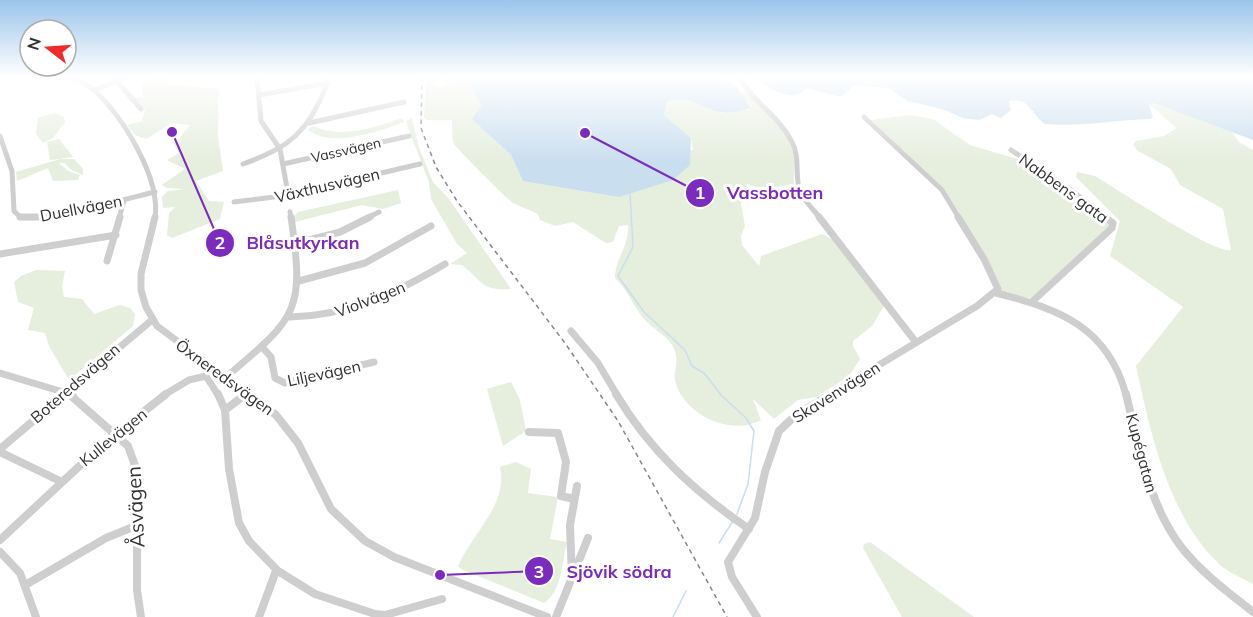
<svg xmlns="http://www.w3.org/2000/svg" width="1253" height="617" viewBox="0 0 1253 617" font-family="Mulish,sans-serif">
	<rect width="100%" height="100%" fill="#fff"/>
	<g fill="#e6eede">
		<path d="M148,77h22l-3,7c17,3 34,2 52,5l-1,47 5,35 -27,10 13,20 15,1 -4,17 -48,19 -5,-3 2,-22 6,-6 -12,1 -1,-11 6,-6 16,-2 -17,-1 -5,-3 23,-16 -18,-9 12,-7 -5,-8 16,-20 -18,-2 -26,16 -11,-4 -8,-10 15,-4 3,-11 -11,-12 9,-1 -1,-12z"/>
		<path d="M426,77h21l-10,3 -3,6h10l2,-5 24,5 11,20 -8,13 38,36 12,26 170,-31 -2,-12 -27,-23 3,-13c20,-10 39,10 54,11 5,0 22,-3 28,-3l2,-4 -11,-13 5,-2c19,15 43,39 49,64 2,9 -1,20 0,29l-30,5 -17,-5 -6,20 4,22 -4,10 1,9 17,21 2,-10 61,-22 11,6 51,66 -12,20 -19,15v5l7,13 -11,17 -33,21 -18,3 -24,19 -21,-20 8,21c-30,17 -79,-6 -86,-40 -2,-11 5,-17 -1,-31 -4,-12 -21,-20 -29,-29 -12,-13 -17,-31 -30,-42 0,-20 14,-30 13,-53l-9,1 -6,16 -7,1 -33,-21 -18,4 -15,-6 -2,-6c-8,-4 -17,-7 -25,-11 -5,-3 -57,-55 -59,-59 -2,-7 -2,-17 -2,-24h-25l-3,-2z"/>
		<path d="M1154,103l78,29 7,10 14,8v434c-11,-6 -26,-12 -35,-21 -50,-48 -68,-132 -82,-197l47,-59 -73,-51 10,-35 -44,-44 1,-5 18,4c20,12 121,79 136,74l-8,-41 -43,-24 -9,-16 -33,-18 -5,-6 3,-4 28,-5 13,-8 -28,-24z"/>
		<path d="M54,113l10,4 1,5 -12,16 -10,5 -7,-9 2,-16z"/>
		<path d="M909,115l24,4 37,26 57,17 83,60 -1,5 -77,72 -32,-7v-7l-12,-25 -44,-71 -73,-69z"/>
		<path d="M402,118l2,4c-23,9 -60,21 -84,14 -5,-1 -9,-5 -13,-6l6,-4c29,13 60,2 89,-8z"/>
		<path d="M412,118l7,30 14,34 16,17 62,90c-31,2 -28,-8 -49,-24l-12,-1 17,-11 -10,-9 -26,-45 -2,-17 -21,-54 -2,-7z"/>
		<path d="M59,139l14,18 -23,3 -3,-18z"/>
		<path d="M60,159h14l9,10v6l-12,-5 -6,-7h-6l9,8 12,4 -2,5 -25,1 -5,-13 -31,13 -1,-9z"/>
		<path d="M398,190l3,13 -18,6 -21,-4 -67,17 -2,-5 5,-5z"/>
		<path d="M36,270l29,1 -3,15 2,11 18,2 12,15 26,-9 10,3 5,6 -2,12 -64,54 -20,-34 -4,-13 -17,-3 6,-22 -16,-6 -4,-20 7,-6z"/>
		<path d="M511,382l9,18 6,31 -23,15 -16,-57z"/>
		<path d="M516,462l15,7 -3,24 30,4 -8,42 17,3c-5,19 -5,50 -23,61l-83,-34 -3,-3c15,-34 50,-61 42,-99z"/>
		<path d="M870,542l104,75h-72l-39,-69 1,-4z"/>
	</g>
	<g fill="#c9deef">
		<path d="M448,77h271l17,9 15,22c-7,3 -26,6 -33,4 -16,-4 -33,-19 -51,-10l-3,13 27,23 -1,27 -17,15 -54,17 -96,-16 -12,-26 -39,-36 9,-13 -10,-20 -27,-5z"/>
		<path d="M752,77h501v63l-99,-37 -5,1 4,13 -4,2c-36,1 -68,8 -104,5 -13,-9 -16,-28 -36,-23l2,9 -10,8 -9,-4 -13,6 -16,-2 -18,-8 -37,-9 -20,-13 -34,-3 -13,12 -34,-9c-16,18 -39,-2 -55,-11z"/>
	</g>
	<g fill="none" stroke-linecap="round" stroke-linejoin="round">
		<g stroke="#c9deef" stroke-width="1.5">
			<path d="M630,194l3,53 -15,29 26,36 41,38 7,16 13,8 16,21 25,23 8,13 -6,53 -11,30"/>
			<path d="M719,543l14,-22"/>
			<path d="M673,617l13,-26"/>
		</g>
		<g stroke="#cecece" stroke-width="5">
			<path d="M64,77c11,3 22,5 30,13 29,27 67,88 61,128"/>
			<path d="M113,77l28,32"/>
			<path d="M257,77l4,44 19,28 8,45"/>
			<path d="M739,77c14,25 40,39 53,65 8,15 3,30 7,46 3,11 14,21 21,30"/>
			<path d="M94,90l33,-13"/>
			<path d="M259,95l69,-12"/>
			<path d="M864,117l78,73 17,28"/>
			<path d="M309,123l95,-21"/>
			<path d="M0,136l12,35 2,40c1,1 5,5 7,6 16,6 112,-20 134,-25"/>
			<path d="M1011,150l60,40 36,28"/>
			<path d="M243,164c33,-12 57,-24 73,-56 5,-10 11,-20 12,-31"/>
			<path d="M283,164l126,-28"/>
			<path d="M234,202l48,-6 138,-32"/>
			<path d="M290,212l1,6"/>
			<path d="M119,218l5,-17"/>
			<path d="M367,218l12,-6"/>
		</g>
		<g stroke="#cecece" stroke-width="7">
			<path d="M20,217h18"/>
			<path d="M155,217l-14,57v16l5,17 11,19 93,69"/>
			<path d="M819,217l96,124"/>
			<path d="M294,244l46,-12 30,-15"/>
			<path d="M0,254l116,-19"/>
			<path d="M107,261l13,-44"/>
			<path d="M299,281l66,-18 66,-37"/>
			<path d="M996,293c63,16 112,34 130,102"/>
			<path d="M1033,301l79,-73 1,-5 -8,-6"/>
			<path d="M290,317c58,-1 106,-24 155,-53"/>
			<path d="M571,331l27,32 19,32"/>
			<path d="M263,348l8,9 4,21 10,5 89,-21"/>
			<path d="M0,373l73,22"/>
			<path d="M226,377c71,-60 79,-65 65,-160"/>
			<path d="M63,395l89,-75"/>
			<path d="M164,395l25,-15 17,-4 12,19"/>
			<path d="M244,395l4,-3"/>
			<path d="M829,395l148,-89 21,-17 -14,-30 -26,-42"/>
		</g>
		<g stroke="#cecece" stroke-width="8">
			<path d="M69,394l59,52 9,25v119l4,27"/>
			<path d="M218,394l7,16"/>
			<path d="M246,394l-21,16 4,59 10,54 10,18 29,30 37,23 60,20 10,1 57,-16"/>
			<path d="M248,394l28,21 22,28 33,66 34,32 29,16 153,60"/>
			<path d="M616,394c34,57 79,98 133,135"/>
			<path d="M1126,394c13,52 22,110 56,154 20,25 46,44 71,64"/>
			<path d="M529,432l29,1 8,29 -5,34 13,3"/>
			<path d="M0,449l65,-55"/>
			<path d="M0,452l60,29"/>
			<path d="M0,540l102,-95 64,-51"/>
			<path d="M0,552l20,21 16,44"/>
			<path d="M572,579l-2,-54 7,-39"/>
			<path d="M27,584l79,-46 32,-13"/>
			<path d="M259,617l17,-46"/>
			<path d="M556,617l32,-79"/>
			<path d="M757,617l-25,-40 -4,-15 27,-44 10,-46 14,-41 17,-16 35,-21"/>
		</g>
		<path stroke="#868686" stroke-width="1.5" stroke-dasharray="4.5 4" stroke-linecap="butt" d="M422,77l-1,51 15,39 21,34 108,142 53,78 109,196"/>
	</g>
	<linearGradient id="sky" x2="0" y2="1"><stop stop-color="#9bc5eb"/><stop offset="0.47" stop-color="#fff"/><stop offset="1" stop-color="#fff" stop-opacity="0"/></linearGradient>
	<rect width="1253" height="163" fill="url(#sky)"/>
	<g text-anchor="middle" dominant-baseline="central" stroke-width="6" stroke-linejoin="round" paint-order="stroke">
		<g font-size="14" fill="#313131" stroke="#fff">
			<text transform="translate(346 150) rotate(-13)">Vassvägen</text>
		</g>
		<g font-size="16" fill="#313131" stroke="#fff">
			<text transform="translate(327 185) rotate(-13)">Växthusvägen</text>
			<text transform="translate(1064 188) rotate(36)">Nabbens gata</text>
			<text transform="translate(81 208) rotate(-11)">Duellvägen</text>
			<text transform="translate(370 299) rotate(-21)">Violvägen</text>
			<text transform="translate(324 373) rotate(-12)">Liljevägen</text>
			<text transform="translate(225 377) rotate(36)">Öxneredsvägen</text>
			<text transform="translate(75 383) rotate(-41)">Boteredsvägen</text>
			<text transform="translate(836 392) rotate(-32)">Skavenvägen</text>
			<text transform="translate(113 437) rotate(-39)">Kullevägen</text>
			<text transform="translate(1142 453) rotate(75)">Kupégatan</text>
		</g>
		<g font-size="20" fill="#313131" stroke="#fff">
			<text transform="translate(135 507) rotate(-93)">Åsvägen</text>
		</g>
	</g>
	<path fill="none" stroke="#7b2cbf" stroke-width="2" d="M585 133L700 193M172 132L220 243M440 575L539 571"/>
	<g fill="#7b2cbf" stroke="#fff" stroke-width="2">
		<circle cx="585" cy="133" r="6"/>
		<circle cx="172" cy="132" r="6"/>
		<circle cx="440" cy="575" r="6"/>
		<circle cx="700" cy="193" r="15"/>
		<circle cx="220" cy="243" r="15"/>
		<circle cx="539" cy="571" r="15"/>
	</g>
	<g font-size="18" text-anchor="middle" font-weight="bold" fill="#fff">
		<text x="700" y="199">1</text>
		<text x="220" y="249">2</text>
		<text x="539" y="578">3</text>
	</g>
	<g font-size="18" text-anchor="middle" font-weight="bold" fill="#7b2cbf" stroke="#fff" stroke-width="6" stroke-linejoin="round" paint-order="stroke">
		<text x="775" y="199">Vassbotten</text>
		<text x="303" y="249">Blåsutkyrkan</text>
		<text x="619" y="578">Sjövik södra</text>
	</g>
	<g transform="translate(48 48) rotate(287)"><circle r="28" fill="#ffffff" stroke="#adadad" stroke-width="1.5"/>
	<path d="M0-4.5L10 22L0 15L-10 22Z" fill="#f1292c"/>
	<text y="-9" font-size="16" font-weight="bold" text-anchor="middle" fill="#313131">N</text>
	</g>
</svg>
